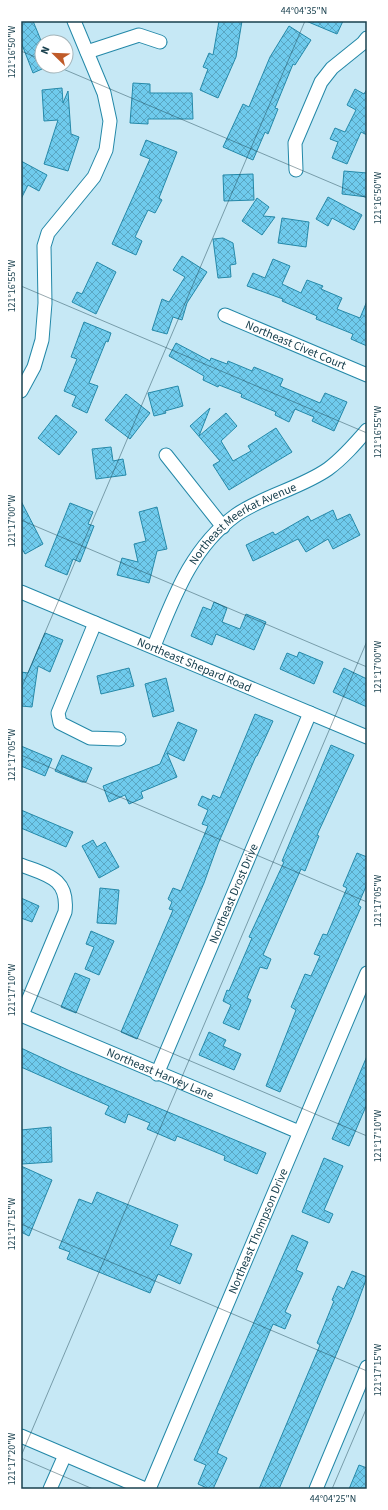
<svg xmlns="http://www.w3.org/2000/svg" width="388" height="1510" viewBox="0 0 388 1510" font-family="'Source Sans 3',sans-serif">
	<defs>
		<pattern id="building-cross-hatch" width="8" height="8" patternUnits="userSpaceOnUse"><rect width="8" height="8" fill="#6fcbed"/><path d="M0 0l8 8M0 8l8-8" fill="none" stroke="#5aa6c2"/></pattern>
	</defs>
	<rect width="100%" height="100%" fill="#c6e8f5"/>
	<g fill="url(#building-cross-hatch)" stroke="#2589a9">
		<path d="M21,21h12l9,22v26l-9,4 -12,-31z"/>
		<path d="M219,21h23l-6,36 -18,41 -18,-8 8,-21 -5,-2 6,-14 4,2z"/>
		<path d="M306,21h37l-6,13z"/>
		<path d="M289,26l22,14 -16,25 -2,-1 -18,44 3,1 -10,25 -3,-2 -12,28 -30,-13 20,-43 6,3 21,-50z"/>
		<path d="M133,83l17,1v9h42l1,26h-45v5l-18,-1z"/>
		<path d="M62,88l1,15 5,-12 3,43 8,3 -11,34 -24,-7 14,-44 -14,1 -2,-31z"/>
		<path d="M355,89l9,5 3,-5v46l-6,-3 -14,32 -15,-6 6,-16 -8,-3 5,-11 10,4 11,-22 -9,-5z"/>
		<path d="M146,140l31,12 -18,46 3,2 -7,13 -7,-3 -13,27 7,4 -6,14 -24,-11 38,-85 -10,-4z"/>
		<path d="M21,161l26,14 -8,16 -11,-6 -7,14z"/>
		<path d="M344,171l23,2v24l-25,-3z"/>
		<path d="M253,174l1,26 -30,1 -1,-26z"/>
		<path d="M328,197l34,18 -8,15 -22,-12 -4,8 -12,-7z"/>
		<path d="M257,198l12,9 -6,9 12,1 -13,18 -20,-14z"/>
		<path d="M282,218l27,4 -3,25 -28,-4z"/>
		<path d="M223,238l10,5 3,21 -6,1 1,12 -13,1 -5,-39z"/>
		<path d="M182,256l25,16 -20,31 -5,17 -9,-3 -6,17 -15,-4 10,-31 7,3 16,-25 -12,-7z"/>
		<path d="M273,259l17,7 -8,18 19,9 6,-13 16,6 -2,3 21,9 -5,11 23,9 7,-17v45l-16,-7 2,-5 -37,-15 1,-3 -35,-15 1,-2 -36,-13 6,-13 12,5z"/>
		<path d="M97,262l19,10 -20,42 -24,-12 5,-10 5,2z"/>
		<path d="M84,322l27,11 -3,9 -2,-1 -17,42 9,3 -11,27 -15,-7 4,-10 -12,-5 13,-32 -6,-2z"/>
		<path d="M176,343l34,18 1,-3 16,6 1,-3 24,10 2,-4 29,12 -3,7 40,17 5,-10 22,9 -13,29 -22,-10 2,-4 -19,-8 -6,13 -14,-7 1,-3 -35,-15 1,-3 -23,-9 -1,2 -15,-7 1,-4 -35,-20z"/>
		<path d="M178,386l5,20 -18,5 1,2 -12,3 -6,-23z"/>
		<path d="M126,394l24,19 -20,26 -25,-19z"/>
		<path d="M210,408l-11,28 27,-23 11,13 -16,15 12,20 18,-10 -3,-5 28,-18 16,24 -63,38 -16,-25 7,-4 -30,-35z"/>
		<path d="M56,415l21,17 -18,23 -21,-17z"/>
		<path d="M111,447l2,14 10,-2 3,16 -30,4 -4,-30z"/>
		<path d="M21,501l22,43 -18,10 -4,-7z"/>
		<path d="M70,503l23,9 -5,12 6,2 -14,36 -7,-3 -6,16 -22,-9z"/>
		<path d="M157,507l10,42 -10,2 -8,32 -32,-8 5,-17 16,4 -4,-18 12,-3 -7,-29z"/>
		<path d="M333,510l4,10 13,-6 10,21 -27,14 -5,-10 -22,13 -8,-13 -45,22 -7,-16 27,-13 2,3 33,-19 3,5z"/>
		<path d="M214,602l13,6 -5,14 18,7 6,-15 20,8 -12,28 -38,-16 -4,11 -21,-9 12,-29 8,3z"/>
		<path d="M45,633l18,7 -13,32 -12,-6 -6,41 -11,-1v-34l7,1z"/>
		<path d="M299,652l24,10 -9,22 -34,-15 7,-16 10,4z"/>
		<path d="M129,668l5,18 -33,8 -4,-18z"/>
		<path d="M344,668l23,11v28l-34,-15z"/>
		<path d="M166,678l8,33 -21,6 -8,-33z"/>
		<path d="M255,714l18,7 -16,35h-1l-38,88 -14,39 -67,156 -16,-7 52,-122 -4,-1 3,-7 -4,-3 5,-11 8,3 27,-65 -6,-2 6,-14 -10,-5 4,-9 9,4 2,-5 7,3z"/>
		<path d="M178,722l19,8 -13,31 -17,-8 10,24 -36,15 2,6 -14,6 -4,-9 -16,7 -6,-16 57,-22z"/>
		<path d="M331,745l23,10 -37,80 2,1 -14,35 -4,-2 -38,86 8,4 -4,10 -7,-2 -13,31 4,2 -12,30 -16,-7 8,-18 -8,-4 4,-11 2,1 23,-53 -3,-1 35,-75 -2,-1z"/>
		<path d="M21,746l31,13 -7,17 -24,-10z"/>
		<path d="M62,755l30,13 -6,14h-4l-27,-11z"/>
		<path d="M21,810l52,22 -7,15 -45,-19z"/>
		<path d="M93,840l4,7 8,-5 14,25 -20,11 -17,-32z"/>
		<path d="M357,853l10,4v27l-9,21 3,2 -81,185 -14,-6 30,-76 -5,-3 14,-33 6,2 9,-20 -6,-2 9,-20 4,1 20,-47 -4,-2z"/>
		<path d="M100,888l19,2 -3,34 -19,-1z"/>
		<path d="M21,898l18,8 -7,16 -11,-4z"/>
		<path d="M91,931l23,10 -15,34 -14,-6 9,-22 -8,-3z"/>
		<path d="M75,973l15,6 -14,34 -15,-6z"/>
		<path d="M209,1032l17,8 -3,6 18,8 -7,16 -35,-15z"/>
		<path d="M21,1048l49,23 196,82 -9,21 -33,-14 1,-4 -48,-20 -2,5 -28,-12 3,-6 -22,-9 -3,9 -20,-9 4,-8 -88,-39z"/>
		<path d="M367,1056v48l-18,42 -17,-7z"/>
		<path d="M51,1127l1,35 -30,2 -1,-34z"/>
		<path d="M324,1158l19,8 -19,44 9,4 -4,9 -27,-11z"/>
		<path d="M21,1166l31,14 -23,56 -8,-4z"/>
		<path d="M97,1192l81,33 -8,20 22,9 -12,30 -22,-10 -8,19 -83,-34 3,-7 -11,-4 20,-49 13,5z"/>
		<path d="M292,1235l16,7 -12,28 7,3 -18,39 6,3 -6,14 -12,-5 -56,129 10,5 -14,31h-4l-11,-5 8,-19 -12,-5z"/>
		<path d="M352,1271l15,6 -14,38 -74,174h-20l61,-144 -3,-2 17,-42 -2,-1 6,-14 6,3z"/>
		<path d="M359,1465l8,3v21h-18z"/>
	</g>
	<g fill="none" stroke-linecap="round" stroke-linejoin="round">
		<defs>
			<g id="street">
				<path d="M87,52l52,-17 21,7"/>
				<path d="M296,170l-1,-27 26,-61 11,-14 31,-25 4,-5"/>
				<path id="s1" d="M225,315l142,60"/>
				<path d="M21,391l13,-24 8,-27 3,-37 -1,-57 4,-13 46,-56 12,-27 4,-29 -6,-28 -30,-72"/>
				<path d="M166,455l57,72"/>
				<path id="s2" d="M21,592l346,145"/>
				<path d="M95,623l-37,90 2,10 30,15 29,1"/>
				<path id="s3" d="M154,646c20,-49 37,-98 82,-131 27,-19 65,-27 92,-46 15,-11 27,-25 39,-39"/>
				<path d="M21,865c26,10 48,13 44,47l-43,103"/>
				<path id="s4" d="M21,1015l278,117"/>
				<path id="s5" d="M157,1074l153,-361"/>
				<path d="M21,1436l124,53"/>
				<path d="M50,1489l15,-34"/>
				<path id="s6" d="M149,1489l218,-516"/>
				<path d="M316,1489l51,-122"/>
			</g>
		</defs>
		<use href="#street" stroke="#2388a8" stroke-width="15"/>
		<use href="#street" stroke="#fff" stroke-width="13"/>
	</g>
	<path fill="none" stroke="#19404e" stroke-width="1" stroke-opacity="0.45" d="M21,51l21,9M56,66l311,132M21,286l346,147M21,520l346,147M21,689l284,-668M21,755l346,147M21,989l346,147M21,1224l346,147M21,1456l346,-815M21,1458l72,31M332,1489l35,-82"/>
	<g text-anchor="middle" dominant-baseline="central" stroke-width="3" stroke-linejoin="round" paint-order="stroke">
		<g font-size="12" fill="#19404e" stroke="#fff">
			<text stroke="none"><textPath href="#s1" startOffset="77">Northeast Civet Court</textPath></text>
			<text stroke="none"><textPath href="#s3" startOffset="157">Northeast Meerkat Avenue</textPath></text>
			<text stroke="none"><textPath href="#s2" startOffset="188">Northeast Shepard Road</textPath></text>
			<text stroke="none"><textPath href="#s5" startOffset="196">Northeast Drost Drive</textPath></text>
			<text stroke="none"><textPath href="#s4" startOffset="151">Northeast Harvey Lane</textPath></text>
			<text stroke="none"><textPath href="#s6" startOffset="280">Northeast Thompson Drive</textPath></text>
		</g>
	</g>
	<rect width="388" height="1510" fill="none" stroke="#ffffff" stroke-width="44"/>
	<g transform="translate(54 54) rotate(293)"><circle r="19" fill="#ffffff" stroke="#a3b3b8"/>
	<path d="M0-3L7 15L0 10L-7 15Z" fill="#c05b29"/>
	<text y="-6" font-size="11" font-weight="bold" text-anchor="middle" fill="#19404e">N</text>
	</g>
	<rect x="22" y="22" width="344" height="1466" fill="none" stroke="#19404e" stroke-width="1.5"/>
	<g font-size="10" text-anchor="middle" fill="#19404e">
		<text x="304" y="14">44°04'35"N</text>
		<text transform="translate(11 52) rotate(-90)" y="4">121°16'50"W</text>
		<text transform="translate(377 198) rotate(-90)" y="4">121°16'50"W</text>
		<text transform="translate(11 286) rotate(-90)" y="4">121°16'55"W</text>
		<text transform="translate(377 432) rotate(-90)" y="4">121°16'55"W</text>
		<text transform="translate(11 521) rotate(-90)" y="4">121°17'00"W</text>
		<text transform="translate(377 667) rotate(-90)" y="4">121°17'00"W</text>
		<text transform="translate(11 755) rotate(-90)" y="4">121°17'05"W</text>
		<text transform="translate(377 901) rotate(-90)" y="4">121°17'05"W</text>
		<text transform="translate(11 990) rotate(-90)" y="4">121°17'10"W</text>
		<text transform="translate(377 1136) rotate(-90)" y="4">121°17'10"W</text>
		<text transform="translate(11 1224) rotate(-90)" y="4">121°17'15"W</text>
		<text transform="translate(377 1370) rotate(-90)" y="4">121°17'15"W</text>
		<text transform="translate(11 1459) rotate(-90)" y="4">121°17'20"W</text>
		<text x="333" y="1502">44°04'25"N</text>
	</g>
</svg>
